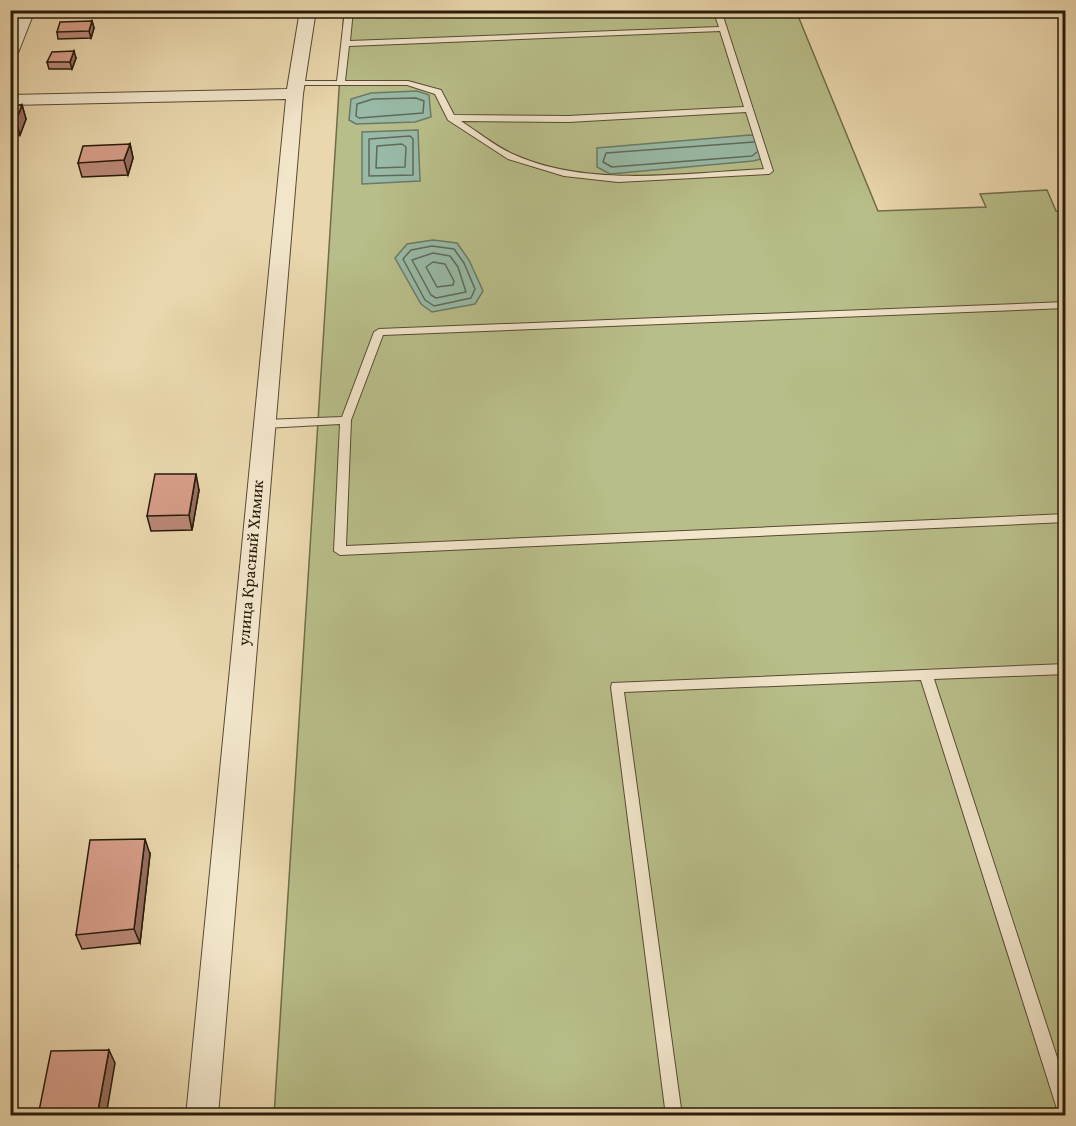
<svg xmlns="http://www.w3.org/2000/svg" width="1076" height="1126" viewBox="0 0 1076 1126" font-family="Vollkorn,serif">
	<rect width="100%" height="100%" fill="#ead7ad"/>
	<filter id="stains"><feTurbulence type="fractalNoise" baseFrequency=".00333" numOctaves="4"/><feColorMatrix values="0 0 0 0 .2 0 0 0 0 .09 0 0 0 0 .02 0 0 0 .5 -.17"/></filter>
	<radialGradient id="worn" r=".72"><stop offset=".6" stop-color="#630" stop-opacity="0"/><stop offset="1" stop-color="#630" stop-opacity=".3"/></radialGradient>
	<path fill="#b8be89" stroke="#706c4a" stroke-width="1.5" d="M344,11h452l82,200 108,-4 -6,-13 67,-4 9,21h9v904l-791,1z"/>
	<g fill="#98baa7" stroke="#6b7a68" stroke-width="1.5">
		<path d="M417,91l12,4 2,22 -16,5 -59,2 -7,-4 2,-21 20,-6z"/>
		<path d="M418,130l2,51 -58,3v-52z"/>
		<path d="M750,135l9,1 6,22 -12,3 -143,13 -13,-7v-19z"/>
		<path d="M433,240l24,3 12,17 14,31 -8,13 -43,8 -11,-8 -26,-46 12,-14z"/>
	</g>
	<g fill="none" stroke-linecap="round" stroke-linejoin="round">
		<g stroke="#606a58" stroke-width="1.5">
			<path d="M416,98l8,3 -1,12 -64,5 -3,-2 1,-12 16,-5z"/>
			<path d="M410,136l3,3v36l-44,1v-37z"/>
			<path d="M754,142l-148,11 -3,9 9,5 140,-11 5,-4"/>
			<path d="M402,144l4,3 -1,20 -29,1 1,-22z"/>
			<path d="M432,246l22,3 10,14 11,26 -4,9 -37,8 -9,-6 -22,-41 8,-9z"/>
			<path d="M433,253l17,3 8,11 8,25 -30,6 -5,-3 -19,-35z"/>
			<path d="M433,262l12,2 9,17 -1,4 -16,2 -11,-20z"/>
		</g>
		<defs>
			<g id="lane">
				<path d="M345,10h8l-3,31 369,-14 -6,-17h8l52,161 -4,3 -151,8 -54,-6 -56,-17 -60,-39 -13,-26 -28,-9h-113l-1,-2 4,-2h40zM720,31l24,76 -176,9 -114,-1 -13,-25 -33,-9h-63l4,-35zM746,112l18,57c-79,4 -175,19 -249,-14 -19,-8 -37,-23 -54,-34l107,1z"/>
				<path d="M1066,302v6l-683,27 -32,85 -5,126 720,-32v8l-726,33 -6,-4 6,-127 -75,4 -5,-4 5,-4 77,-3 32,-85 5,-3z"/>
				<path d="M1066,664v10l-132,5 132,406v31h-7l-1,-4 -137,-432 -297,12 58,424h-16l-55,-429 1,-4z"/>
			</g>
			<g id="street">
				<path d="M20,10h15l-17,43 -8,5v-25z"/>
				<path d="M300,10h16l-13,84 -85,1022h-32l100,-1017 -276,6v-10l277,-6z"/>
			</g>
		</defs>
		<use href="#lane" stroke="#584a33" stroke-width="2"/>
		<use href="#street" stroke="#584a33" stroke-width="2"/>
		<use href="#lane" fill="#f1e5ca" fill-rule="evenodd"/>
		<use href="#street" fill="#f1e5ca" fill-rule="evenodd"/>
	</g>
	<g fill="#ba8877" stroke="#271b0a" stroke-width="1.5">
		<path d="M92,21l2,7 -3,10 -33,1 -1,-7z"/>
		<path d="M76,58l-4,11h-23l-2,-7z"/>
		<path d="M22,105l4,14 -6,16h-10v-29z"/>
		<path d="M130,144l3,14 -5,17 -46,2 -4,-14z"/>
		<path d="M199,490l-7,40 -41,1 -4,-15z"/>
		<path d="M150,854l-10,89 -58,6 -6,-14z"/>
	</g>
	<g fill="#976f61" stroke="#271b0a" stroke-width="1.5">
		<path d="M92,21l2,7 -3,10 -2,-7z"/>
		<path d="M74,51l2,7 -4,11 -2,-7z"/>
		<path d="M22,105l4,14 -6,16 -4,-14z"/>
		<path d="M130,144l3,14 -5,17 -4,-15z"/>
		<path d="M196,474l3,16 -7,40 -3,-15z"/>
		<path d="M145,839l5,15 -10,89 -6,-14z"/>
		<path d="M11,851l7,15 -8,31v-42z"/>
		<path d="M109,1050l6,13 -9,53h-9z"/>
	</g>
	<g fill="#d89e8a" stroke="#271b0a" stroke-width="1.5">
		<path d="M92,21l-3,10 -32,1 3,-10z"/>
		<path d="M74,51l-4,11h-23l5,-10z"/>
		<path d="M22,105l-6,16h-6v-15z"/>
		<path d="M130,144l-6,16 -46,3 5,-17z"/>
		<path d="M155,474h41l-7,41 -42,1z"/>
		<path d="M145,839l-11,90 -58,6 14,-95z"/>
		<path d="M109,1050l-12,66h-59l13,-65z"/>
	</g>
	<g text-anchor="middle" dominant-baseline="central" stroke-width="4.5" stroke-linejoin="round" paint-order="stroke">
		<g font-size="16" fill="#271b0a" stroke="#f1e5ca">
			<text transform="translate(252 563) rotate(-85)">улица Красный Химик</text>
		</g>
	</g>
	<rect width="1076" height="1126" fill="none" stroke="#ead7ad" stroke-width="36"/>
	<rect x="12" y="12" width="1052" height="1102" fill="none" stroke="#271b0a" stroke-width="3"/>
	<rect x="18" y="18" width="1040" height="1090" fill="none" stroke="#271b0a" stroke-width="1.5"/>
	<rect width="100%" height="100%" filter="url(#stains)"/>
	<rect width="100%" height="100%" fill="url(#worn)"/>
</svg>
